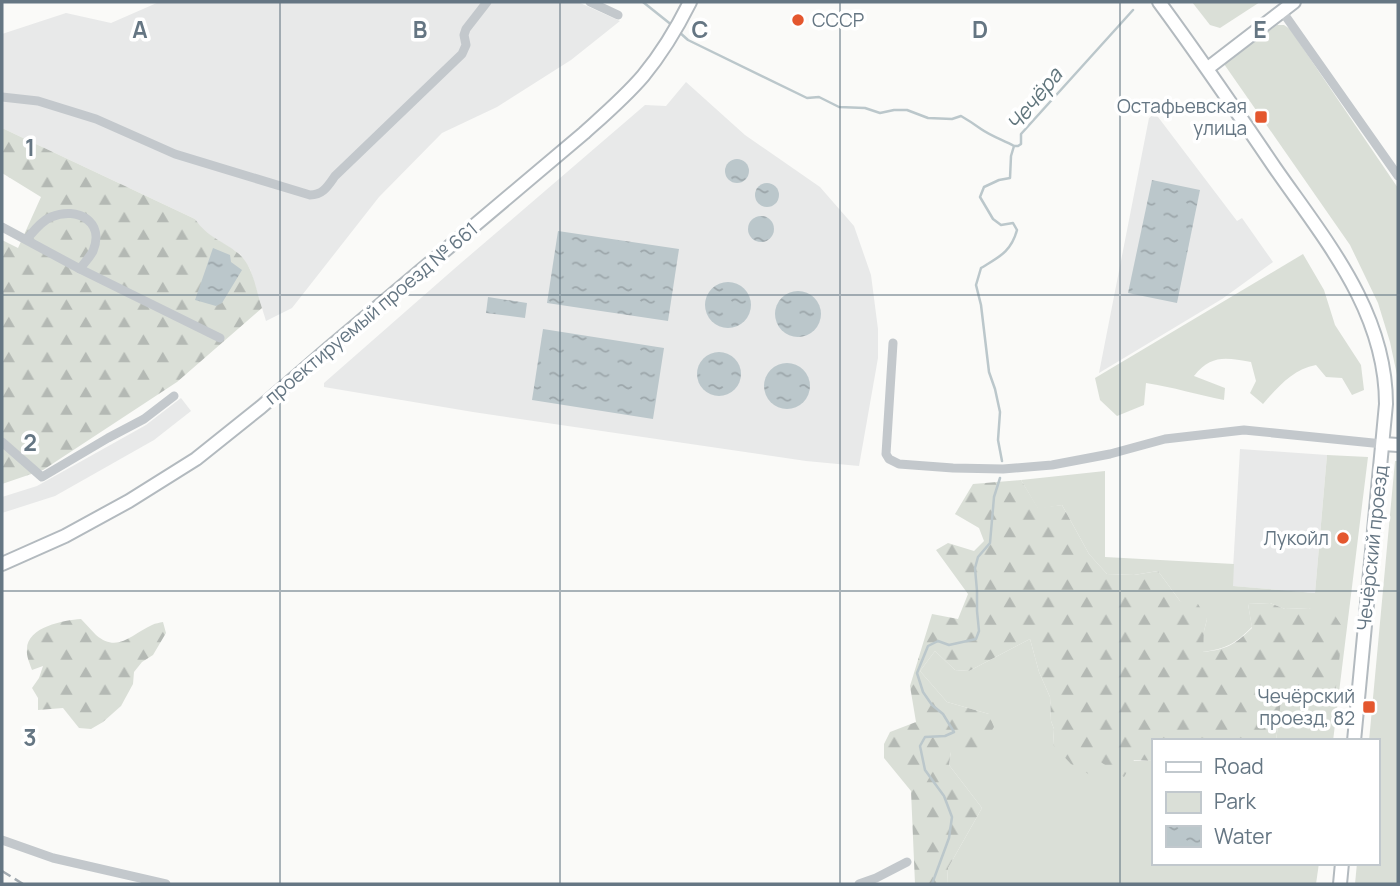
<svg xmlns="http://www.w3.org/2000/svg" width="1400" height="886" viewBox="0 0 1400 886" font-family="Manrope,sans-serif">
	<defs>
		<pattern id="forest-firs" width="22" height="20" patternUnits="userSpaceOnUse" patternTransform="scale(1.75)"><rect width="22" height="20" fill="#dadfd7"/><path d="M5 1l3.5 6h-7zM16 11l3.5 6h-7z" fill="#b4b9b4"/></pattern>
		<pattern id="water-ripples" width="26" height="14" patternUnits="userSpaceOnUse" patternTransform="scale(1.75)"><rect width="26" height="14" fill="#bbc7cb"/><path d="M2 4q2-2 4 0t4 0M15 11q2-2 4 0t4 0" fill="none" stroke="#9ca6aa"/></pattern>
	</defs>
	<rect width="100%" height="100%" fill="#fafaf8"/>
	<g fill="#e8e9e9">
		<path d="M159,2h419l42,19 -49,39 -74,47 -55,26 -63,64 -87,111 -26,13 -16,-52 -10,-15 -37,-23 -8,-12 -193,-91v-94l64,-21 45,10z"/>
		<path d="M686,82l59,53 75,52 34,39 17,49 7,54v29l-19,108 -53,-5 -333,-49 -149,-25v-4l130,-114 191,-164 21,1z"/>
		<path d="M1155,113l82,108 5,-3 31,44 -51,37 -123,74 50,-255z"/>
		<path d="M181,398l10,13 -37,29 -99,56 -53,17v-16l35,-11 109,-61z"/>
		<path d="M1240,449l87,6 -12,138 -83,-7z"/>
	</g>
	<g fill="#dadfd7">
		<path d="M1192,2h68l-40,26 -10,-3z"/>
		<path d="M1277,25h7l6,4 108,159v237l-1,-50 -7,-33 -12,-39 -28,-58 -126,-181z"/>
		<path d="M1303,254l21,36 11,35 26,40 3,25 -12,5 -10,-17 -16,-1 -10,-12c-23,4 -38,22 -53,39l-13,-11 6,-12 -5,-19c-25,-4 -39,-8 -57,14l31,12 -1,12c-26,-5 -51,-13 -78,-17l-2,22 -27,11 -17,-16 -5,-22z"/>
		<path d="M1327,455l41,2 -35,284h-57l6,-48 4,-4 49,5 -25,-86 -25,1 -15,-6 -22,1 4,23c-17,17 -26,22 -50,25l2,-21 3,-12 -27,-18 -22,-30 -24,4 -27,-1 -18,-20 -27,-49 -24,4 -17,-29 84,-9v86l129,7 -1,22 82,7z"/>
		<path d="M1395,461h3v423h-43l2,-21h20v-122h-8z"/>
		<path d="M1030,639l9,33 11,25 1,24 3,8 -1,16 45,15 55,1v102h166l-3,21h-369l1,-16 34,-60 -33,-43 2,-13 38,-38 -42,-12 -27,-31 15,-20 20,19 14,1z"/>
	</g>
	<g fill="url(#forest-firs)">
		<path d="M2,128l193,91c13,19 27,21 43,34 15,12 18,37 24,55l-85,74 -134,88 -41,14v-244l16,8 23,-51 -39,-24z"/>
		<path d="M1021,480l17,28 24,-3 27,49 18,20 27,1 24,-4 22,30 18,3 9,15 -3,12 -1,21c25,-3 31,-7 49,-24l-4,-24 22,-1 15,6 24,-1 25,6 9,14 -8,67 -50,-6 -3,4 -6,48h-123v20l-19,-1 -10,17 -25,-16 -7,15 -21,-12 -18,-19 1,-16 -3,-8 -1,-24 -11,-25 -9,-33 -61,32 -14,-1 -20,-19 -15,20 27,31 42,12 5,13 -15,24 -28,1 -2,13 33,43 -34,60 -1,16h-32l-4,-93 -27,-33v-14l6,-12 26,-10 -6,-36 22,-72 26,5 10,-25 -32,-44 12,-7 26,8 10,-10 -5,-13 -24,-14 18,-30z"/>
		<path d="M81,619c5,5 10,11 15,16 22,19 37,-2 56,-10 4,-2 7,-2 11,-3l3,11 -13,22 -11,7 -8,10 -1,12 -12,22 -18,16 -12,7 -12,-1 -16,-20 -25,2v-12l-6,-10 7,-10 4,-12 -11,4c-2,-6 -6,-14 -5,-21 0,-22 37,-29 54,-30z"/>
	</g>
	<g fill="url(#water-ripples)">
		<circle cx="737" cy="171" r="12"/>
		<path d="M1152,180l48,10 -23,113 -49,-10z"/>
		<circle cx="767" cy="195" r="12"/>
		<circle cx="761" cy="229" r="13"/>
		<path d="M558,231l121,18 -11,72 -121,-18z"/>
		<path d="M213,248l17,7 1,7 11,8 -20,33 -6,3 -21,-6z"/>
		<circle cx="728" cy="305" r="23"/>
		<circle cx="798" cy="314" r="23"/>
		<path d="M488,297l39,6 -2,15 -39,-5z"/>
		<path d="M543,329l121,19 -11,71 -121,-19z"/>
		<circle cx="719" cy="374" r="22"/>
		<circle cx="787" cy="386" r="23"/>
	</g>
	<g fill="none" stroke-linecap="round" stroke-linejoin="round">
		<g stroke="#bbc7cb" stroke-width="2.5">
			<path d="M643,2l30,24"/>
			<path d="M678,31l10,9 119,58 12,-1 20,10 26,1 15,5 14,-3h13l21,8 24,1 9,-3c7,4 13,8 20,13 10,7 22,11 33,17"/>
			<path d="M1002,461l-4,-21 2,-28 -5,-23 -6,-17 -8,-67 -5,-20 5,-17c18,-11 30,-16 36,-38l-4,-7 -12,2 -8,-6 -13,-22 4,-10 15,-7 11,-2 1,-22 3,-10h4l3,-2v-10l112,-124"/>
			<path d="M932,884l17,-46 3,-21 -8,-21 -19,-26 -5,-24 5,-9 20,-1 9,-4 -11,-18 -11,-9 -9,-13 -6,-19 11,-27 10,-5 11,4 27,-6 3,-8 -2,-20v-20l-2,-23 3,-11 12,-14 4,-46 6,-19"/>
		</g>
		<defs>
			<g id="secondary">
				<path d="M1159,2c40,54 78,110 116,166 50,72 111,143 111,236l-32,337"/>
				<path d="M1208,68l86,-66"/>
				<path d="M1383,444l15,1"/>
				<path d="M2,564l63,-28 64,-35 67,-42 65,-52 67,-58 256,-216c20,-18 41,-36 59,-57 19,-23 34,-48 47,-74"/>
				<path d="M1340,884l2,-21"/>
			</g>
		</defs>
		<use href="#secondary" stroke="#b3babf" stroke-width="16"/>
		<g stroke="#c3c8cc" stroke-width="9">
			<path d="M590,2l28,13"/>
			<path d="M1282,11l116,165"/>
			<path d="M2,97l36,4 58,18 79,35 135,41c13,0 18,-9 25,-19l127,-122 4,-9 -2,-10 2,-6 21,-27"/>
			<path d="M2,227l78,42 140,69"/>
			<path d="M27,239c7,-8 14,-18 24,-22 27,-11 54,5 42,34 -3,6 -9,12 -13,18"/>
			<path d="M893,343l-7,111 3,5 10,5 54,4 50,1 49,-4 58,-11 55,-15 79,-9 139,14"/>
			<path d="M2,442l40,35 66,-39 36,-19 30,-23"/>
			<path d="M2,840l51,18 113,26"/>
			<path d="M859,884l17,-6 31,-16"/>
		</g>
		<use href="#secondary" stroke="#fff" stroke-width="12"/>
		<path stroke="#a2aab0" stroke-width="2.5" stroke-dasharray="10 5" stroke-linecap="butt" d="M2,871l21,13"/>
	</g>
	<path fill="none" stroke="#657683" stroke-width="2" stroke-opacity="0.55" d="M280,2v882M560,2v882M840,2v882M1120,2v882M2,295h1396M2,591h1396"/>
	<g fill="#e4572e" stroke="#fff" stroke-width="2.5">
		<circle cx="798" cy="20" r="7"/>
		<rect x="1254" y="110" width="14" height="14" rx="3.5"/>
		<circle cx="1343" cy="538" r="7"/>
		<rect x="1362" y="700" width="14" height="14" rx="3.5"/>
	</g>
	<g text-anchor="middle" dominant-baseline="central" stroke-width="7" stroke-linejoin="round" paint-order="stroke">
		<g font-size="19" fill="#657683" stroke="#fff" text-anchor="end">
			<text x="812" y="20" text-anchor="start">СССР</text>
			<text x="1247" y="106">Остафьевская<tspan x="1247" dy="22">улица</tspan></text>
			<text x="1329" y="538">Лукойл</text>
			<text x="1355" y="696">Чечёрский<tspan x="1355" dy="22">проезд, 82</tspan></text>
		</g>
		<g font-size="19" fill="#657683" stroke="#fff">
			<text transform="translate(371 313) rotate(-40)">проектируемый проезд № 661</text>
			<text transform="translate(1372 548) rotate(-84)">Чечёрский проезд</text>
		</g>
		<g font-size="21" font-style="italic" fill="#60757c" stroke="#fff">
			<text transform="translate(1034 99) rotate(-51)">Чечёра</text>
		</g>
	</g>
	<g font-size="23" text-anchor="middle" font-weight="bold" fill="#657683" stroke="#fff" stroke-width="7" stroke-linejoin="round" paint-order="stroke">
		<text x="140" y="38">A</text>
		<text x="420" y="38">B</text>
		<text x="700" y="38">C</text>
		<text x="980" y="38">D</text>
		<text x="1260" y="38">E</text>
		<text x="30" y="156">1</text>
		<text x="30" y="451">2</text>
		<text x="30" y="746">3</text>
	</g>
	<rect width="1400" height="886" fill="none" stroke="#657683" stroke-width="7"/>
	<rect x="1152" y="739" width="228" height="126" fill="#ffffff" stroke="#c1c8cd" stroke-width="2"/>
	<rect x="1166" y="762" width="35" height="10" fill="#ffffff" stroke="#c1c8cd" stroke-width="2"/>
	<text x="1214" y="774" font-size="21" fill="#657683">Road</text>
	<rect x="1166" y="792" width="35" height="21" fill="#dadfd7" stroke="#c1c8cd" stroke-width="2"/>
	<text x="1214" y="809" font-size="21" fill="#657683">Park</text>
	<rect x="1166" y="826" width="35" height="21" fill="url(#water-ripples)" stroke="#c1c8cd" stroke-width="2"/>
	<text x="1214" y="844" font-size="21" fill="#657683">Water</text>
</svg>
